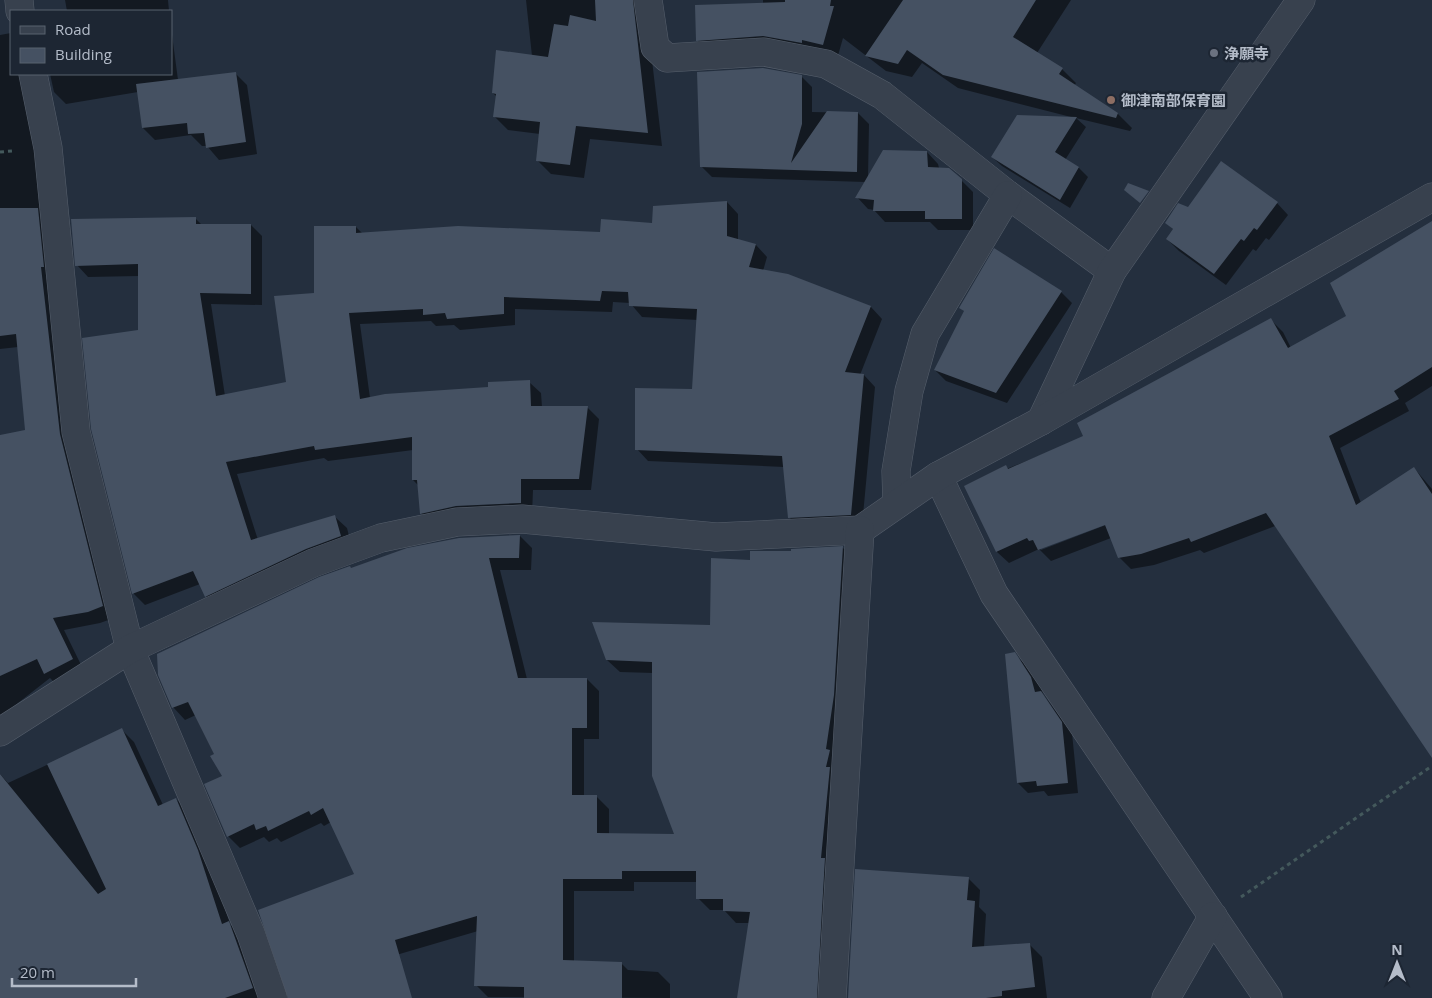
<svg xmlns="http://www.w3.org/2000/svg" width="1432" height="998" viewBox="0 0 1432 998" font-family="'Open Sans','Noto Sans JP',sans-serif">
	<rect width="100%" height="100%" fill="#242f3e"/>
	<g fill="#0007" fill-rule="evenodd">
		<path d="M65,0h103l1,11h-102z"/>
		<path d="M526,0h119l17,146 -72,-7 -6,39 -33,-4 -14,-14 3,-26 -32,-4 -14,-14 3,-19 -4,-4 39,-37z"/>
		<path d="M763,0h308l-34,53 25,16 14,14 -2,3 44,28 14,14 -2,3 -54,-13 10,9 -21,33 14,8 9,9 -18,31 -68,-42 -10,-9 79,-40 -113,-29 -36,-25 -10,14 -26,-6 -43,-33 -6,21 -126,-5 -14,-14 66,-36z"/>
		<path d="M171,27l7,53 57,-7 12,12 10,69 -38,6 -12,-14h-5l-11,-11 -36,5 -12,-12 -5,-36 -72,12 -12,-12 -4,-18h121z"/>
		<path d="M11,33v41h24l79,544 -14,5 -36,7 20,41 -27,14 -7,-7 -50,39v-281l26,-5 -8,-84 -18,2v-314z"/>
		<path d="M801,76l11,11v25l46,1 11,11 -1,54 59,-26 11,12 1,4 22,12 12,12v38h-35l-8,-8h-45l-11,-12 -6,-1 -11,-12 8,-15 -153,-5 -11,-11z"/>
		<path d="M727,202l11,12v27l18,4 11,12 -4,14 25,4 83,32 11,12 -22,56h4l11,12 -13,139 -61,3 -12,-12 -5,-50 -136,-6 -11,-12 56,-59 5,-70 -56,-3 -12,-14 -17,-1 -1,10 -97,-3v16l-55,5 -6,-5 -18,1 -5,-5 -71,3 10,74 120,-10 39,-6 12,11 1,14h45l12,12 -8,71h-58l-1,25 -99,10 -12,-12 -3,-28 -5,-5v-30l-85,11 -4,-3 -87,16 21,66 77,-23 12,11 5,20 -135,60 -11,-12 -6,-12 -55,21 -11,-11 -41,-165 46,-98v-55l-51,1 -11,-12 119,-46 6,6h49l11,11v69l-51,-1 14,92 62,-13 29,-89 40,-67 7,7 238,-1 52,-8z"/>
		<path d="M1277,203l11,12 -19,25 -3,-2 -10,13 -3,-2 -27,36 -47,-34 -12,-12 7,-9 -8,-7 23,-14z"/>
		<path d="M1432,228v158l-27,17 4,8 -69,37 21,55 53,-35 18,21v255l-157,-218 -71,27 -4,-3 -46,15 -23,4 -12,-12 -8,-19 -60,23 -12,-12 -30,14 -12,-11 -32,-66 120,-49 186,-117 12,12 8,16 57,-32zM1110,521l1,2 -70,27 -2,-2z"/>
		<path d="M1061,292l11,11 -65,100 -61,-22 -11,-11 30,-58 -4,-4z"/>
		<path d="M520,536l12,12 -1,22h-31l27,109h60l12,12v48h-15v58h13l12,12v25l67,1 -23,-162 -33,-1 -13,-12 104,-33 40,-65 42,-10 50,-4 12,12 -26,438h-91l11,-75h-13l-12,-13h-14l-12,-12v-16h-64v9h-60v71l47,1 7,7 30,2 12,12v14l-182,-1 -12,-12 2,-54 -92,27 -30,-83 -25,-53 -7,4 -3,-3 -40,19 -4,-4 -8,4 -5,-5 -24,11 -12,-12 -4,-60 -8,-22 -20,-39 -11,5 -12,-13 179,-138z"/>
		<path d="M1014,654l11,10 16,24 2,6 29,39 6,60 -30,3 -4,-5 -16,2 -10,-10z"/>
		<path d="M122,730l12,12 29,63 13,-6 12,12 22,52 20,61 10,11 20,63h-260v-224l8,9z"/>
		<path d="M968,878l12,12 -1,17 7,7 -2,33 46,-2 12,12 5,41h-198z"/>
	</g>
	<g fill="#455162">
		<path d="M595,0h38l15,133 -72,-7 -6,39 -34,-4 4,-39 -47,-5 3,-23 -4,-1 4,-43 52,7 6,-33 14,2 2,-11 26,6z"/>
		<path d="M785,0h46l-1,6h4l-11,39 -21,-5v3l-39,-7 -67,5 -1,-36 90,-3z"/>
		<path d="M903,0h133l-23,37 50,31 -4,6 59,39 -2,5 -173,-43 -36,-25 -9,14 -33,-8z"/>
		<path d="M763,68l39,7v49l-11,39 36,-52 31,1 -1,60 -157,-5 -3,-95z"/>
		<path d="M236,72l10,70 -40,6 -2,-15 -16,1 -1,-11 -45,5 -6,-44z"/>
		<path d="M1017,115l60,2 -22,35 24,15 -19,33 -69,-43z"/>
		<path d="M883,150l44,1 1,16 21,1 13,11v40h-37v-8h-52l1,-11 -19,-2z"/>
		<path d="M1221,161l57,41 -21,28 -3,-2 -10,13 -3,-2 -27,35 -48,-35 7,-10 -8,-6 13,-20 10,4z"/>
		<path d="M1128,183l21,8 -9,12 -16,-13z"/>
		<path d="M727,201v35l29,8 -7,23 39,7 83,32 -26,66 19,2 -13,141 -63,3 -6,-62 -147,-6v-62l57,1 5,-80 -68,-3 -1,-14 -26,-1 -2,10 -96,-4v17l-57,5 -2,-6 -22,2v-6l-74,4 11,86 25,-5 103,-7v-5l42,-2 1,26h57l-9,73h-58v24l-65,3 -36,8 -3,-34h-5v-43l-97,13 -1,-4 -88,16 25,78 84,-25 6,21 -35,13 -101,48 -12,-26 -61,23 -41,-165 -9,-91 56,-8v-66l-63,2 -4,-47 125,-2v7h55v70l-51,-1 16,103 70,-14 -12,-86 40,-3v-67h42v7l102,-7 142,6 1,-13 51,4 1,-17z"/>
		<path d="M0,208h38l6,59h-3l19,167 43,172 -15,6 -35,6 20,41 -29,15 -7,-15 -37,17v-241l25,-5 -9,-96 -16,2z"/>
		<path d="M1432,221v146l-38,24 5,8 -70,37 27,69 58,-38 18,27v264l-166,-245 -75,29 -2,-4 -48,16 -23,4 -13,-33 -67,25 -5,-10 -4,1 -2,-3 -31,14 -32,-66 42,-21 2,4 75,-33 -6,-13 194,-105 17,30 58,-32 -16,-33z"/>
		<path d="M994,248l68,43 -66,102 -62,-23 30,-59 -5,-3z"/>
		<path d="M520,535l-1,23h-30l29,120h69v50h-15v67h25v38l77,1 -22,-58v-114l-46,-2 -14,-38 118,3 1,-67 39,2v-9h41v-2l52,-3 -9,149 -8,54 4,1 -4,17h4l-9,91h4l-8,140h-80l13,-86 -27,-1v-12h-27v-28h-74v8h-59v81l59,2v36h-98v-11l-50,-1 3,-70 -82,24 17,58h-124l-30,-88 96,-36 -31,-66 -12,7 -2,-4 -41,20 -2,-5 -10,4 -2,-6 -27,13 -23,-53 18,-8 -12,-20 4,-2 -26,-52 -16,6 -14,-33 -1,-21 162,-77 31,-11 1,2 56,-20 52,-10z"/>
		<path d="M1015,652l16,25 4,15 6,-1 21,31 6,61 -31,3 -1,-5 -19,2 -12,-129z"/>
		<path d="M122,728l36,78 18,-8 22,52 24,74 7,-3 24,67 -28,10h-225v-224l98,120 8,-5 -59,-125z"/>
		<path d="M855,869l114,8 -2,23 8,1 -3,46 58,-4 5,44 -33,4v5l-16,2h-138z"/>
	</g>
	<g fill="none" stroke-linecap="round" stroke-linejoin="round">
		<defs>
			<g id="minor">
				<path d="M19,0l1,11"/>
				<path d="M648,0l7,47 12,11 97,-6 62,12 56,31 126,100 104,76"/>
				<path d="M33,74l15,74 28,284 54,217 121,285 22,64"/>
				<path d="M1041,421l71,-150 189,-271"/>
				<path d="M938,476l56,118 274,404"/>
				<path d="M897,504l-1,-33 13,-80 16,-57 83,-139"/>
				<path d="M0,732l130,-83 183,-86 68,-25 76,-16 65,-3 194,18 144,-7 78,-54 103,-55 391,-224"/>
				<path d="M832,998l28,-468"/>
				<path d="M1166,998l47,-82"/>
			</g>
		</defs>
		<use href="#minor" stroke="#565f6c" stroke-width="29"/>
		<g stroke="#44595c" stroke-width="3" stroke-dasharray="4 4" stroke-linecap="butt">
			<path d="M0,152l12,-1"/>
			<path d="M1241,897l191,-131"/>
		</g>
		<use href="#minor" stroke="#38414e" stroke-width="28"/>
	</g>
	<circle fill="#6b7280" stroke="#1d2633" stroke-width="2" cx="1214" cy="53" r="5"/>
	<circle fill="#8d6e63" stroke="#1d2633" stroke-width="2" cx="1111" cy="100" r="5"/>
	<g text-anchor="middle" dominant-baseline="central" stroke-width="5" stroke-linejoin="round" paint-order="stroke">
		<g font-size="15" font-weight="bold" fill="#b4bcc9" stroke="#1d2633" text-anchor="start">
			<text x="1224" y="53">浄願寺</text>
			<text x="1121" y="100">御津南部保育園</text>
		</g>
	</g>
	<rect x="10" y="10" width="162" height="65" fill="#1d2633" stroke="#59626f"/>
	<rect x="20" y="26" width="25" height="8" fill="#38414e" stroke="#59626f"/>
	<text x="55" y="35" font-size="15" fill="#b4bcc9">Road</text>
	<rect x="20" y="48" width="25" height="15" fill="#455162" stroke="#59626f"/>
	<text x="55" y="60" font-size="15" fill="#b4bcc9">Building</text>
	<g transform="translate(1397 963)" stroke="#1d2633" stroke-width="4" paint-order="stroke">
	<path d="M0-4L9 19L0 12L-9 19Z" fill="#b4bcc9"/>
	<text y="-8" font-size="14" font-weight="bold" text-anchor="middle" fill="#b4bcc9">N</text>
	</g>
	<path d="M12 978v8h124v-8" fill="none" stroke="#b4bcc9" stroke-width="2.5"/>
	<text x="20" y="978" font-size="15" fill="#b4bcc9" stroke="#1d2633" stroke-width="4" paint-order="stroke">20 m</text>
</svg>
